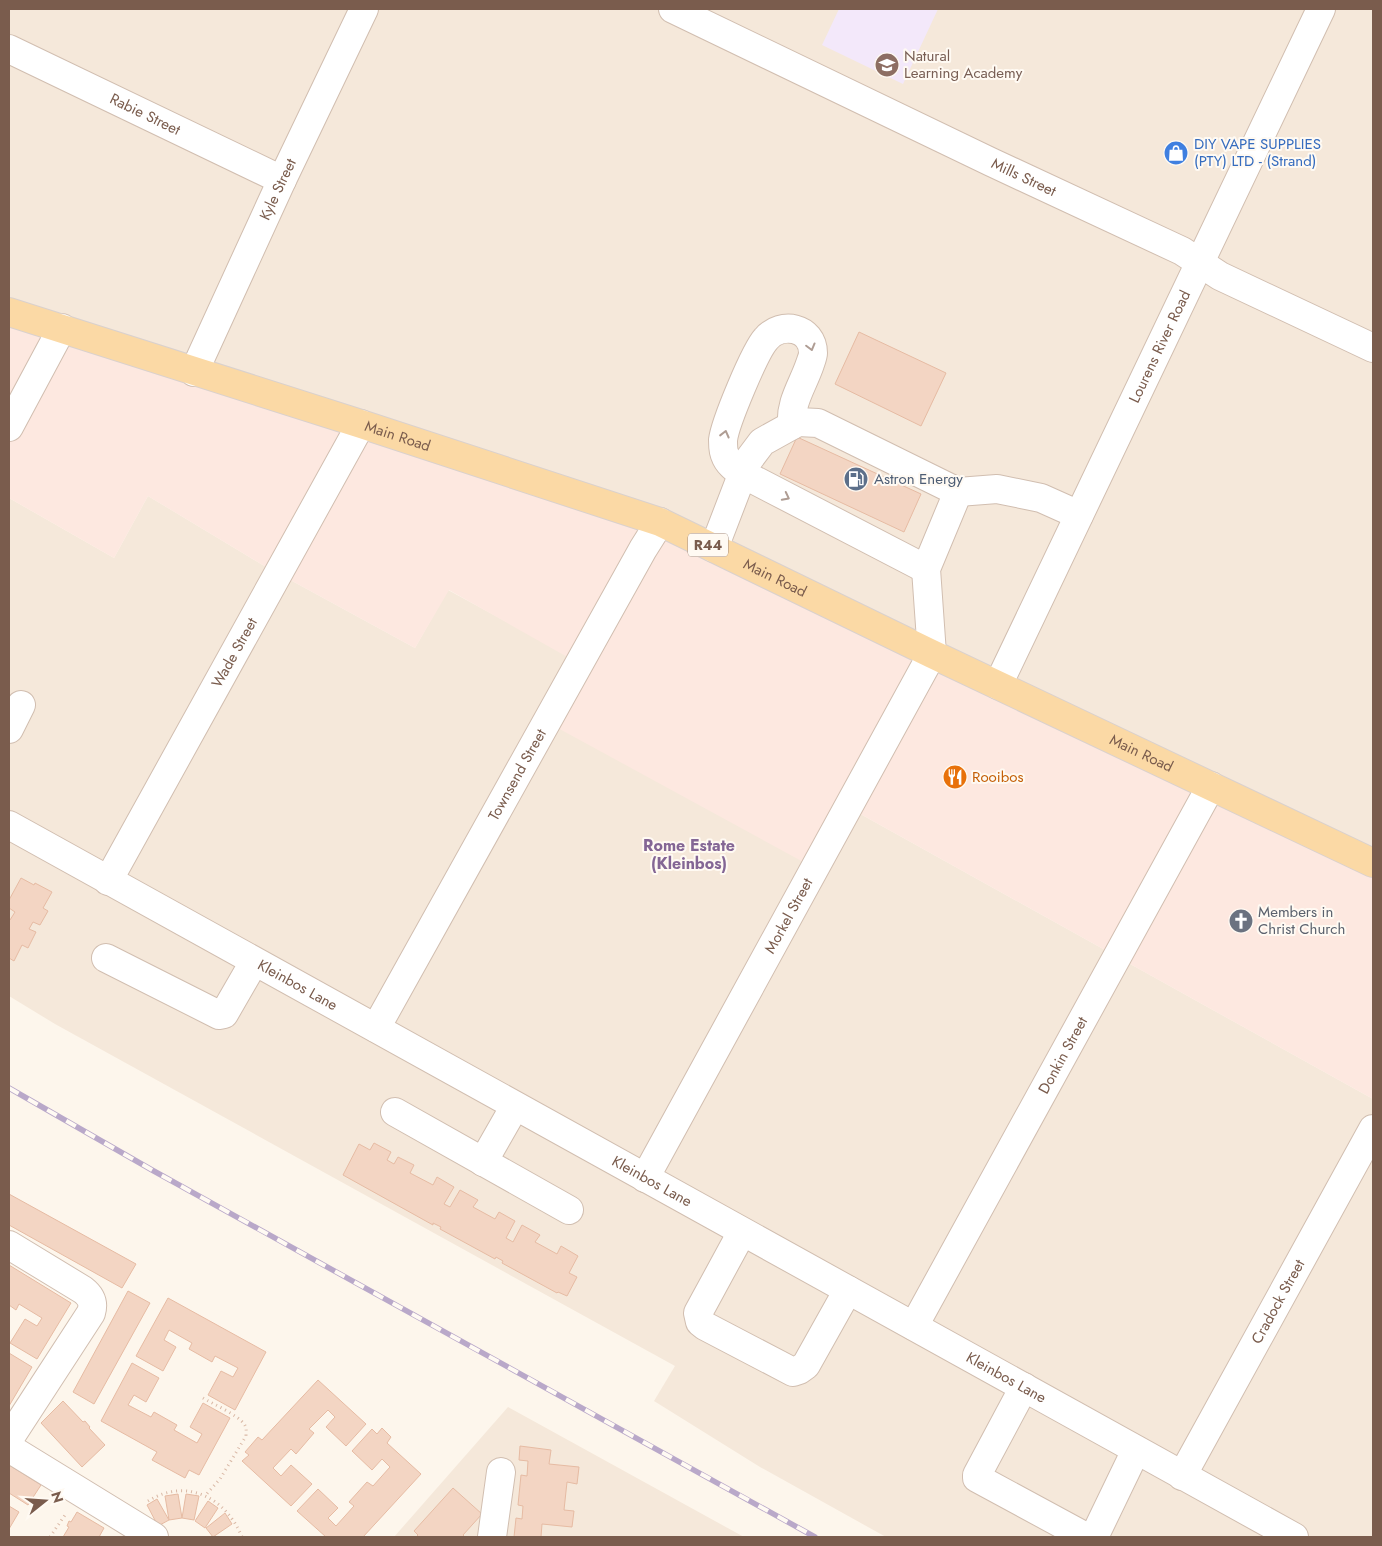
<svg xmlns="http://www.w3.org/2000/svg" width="1382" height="1546" viewBox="0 0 1382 1546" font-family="Jost,sans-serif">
	<rect width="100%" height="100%" fill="#fdf6ec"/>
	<g fill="#f5e8da">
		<path d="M9,9h1364v856l-1364,-550z"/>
		<path d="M148,496l113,68 154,84 33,-58 398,216 527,293v438h-487l-126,-70 -106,-66 21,-35 -620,-342 -46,-28v-498l105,60z"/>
		<path d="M508,1407l236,130h-350z"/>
	</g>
	<path fill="#fde8e0" d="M9,315l651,208 713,342v234l-527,-293 -39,58 -262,-143 33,-58 -129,-73 -34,58 -154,-84 -113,-68 -34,62 -105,-60z"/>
	<path fill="#f3e8fa" d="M839,9h99l-35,75 -81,-39z"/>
	<g fill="#f3d5c3" stroke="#e6bba3">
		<path d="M859,332l87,41 -25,53 -86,-42z"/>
		<path d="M797,437l124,57 -17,38 -124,-58z"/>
		<path d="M21,878l13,7 1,-2 17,9 -9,16 5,3 -8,14 -7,-3 -4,7 7,3 -8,16 -6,-3 -8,16 -5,-3v-39l1,1 5,-8 -6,-4v-8z"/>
		<path d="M374,1143l17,9 -4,8 7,4 4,-7 16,8 -4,8 23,12 4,-8 17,10 -10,17 6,3 10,-17 18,10 -5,7 22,12 4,-7 16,9 -9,17 7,4 9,-17 18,10 -5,7 22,12 4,-8 17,10 -9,17 8,4 -10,19 -9,-4 -1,1 -55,-30 1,-2 -7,-4 -1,2 -55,-30 1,-2 -8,-4v2l-90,-50 16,-31 11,6z"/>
		<path d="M9,1194l127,70 -14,24 -113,-63z"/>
		<path d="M9,1265l62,38 -34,56 -27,-16 15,-24 12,7 5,-8 -23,-14 -3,6 -7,-5z"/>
		<path d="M128,1291l22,12 -56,101 -21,-12z"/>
		<path d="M168,1298l98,54 -31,58 -27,-15 13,-24 12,6 5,-9 -23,-12 -3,6 -23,-13 3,-6 -23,-13 -5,10 12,7 -13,24 -27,-15z"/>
		<path d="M9,1353l23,14 -23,39z"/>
		<path d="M132,1363l27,15 -13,24 -12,-7 -6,10 23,12 3,-5 23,13 -3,5 23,13 5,-9 -12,-7 13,-24 27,15 -31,57 -10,-5 -4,8 -33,-18 5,-8 -56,-31z"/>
		<path d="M318,1380l48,44 -20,22 -20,-19 9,-10 -7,-7 -19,19 5,4 -18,21 -5,-5 -18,19 8,8 10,-11 21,19 -21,22 -49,-45 7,-6 -4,-3 13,-15 4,3z"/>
		<path d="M63,1401l20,21 2,-1 5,6 -1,1 16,17 -23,22 -41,-44z"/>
		<path d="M382,1428l9,9 -4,6 34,31 -58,63h-37l-29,-26 21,-22 20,19 -10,10 8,8 18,-20 -5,-4 18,-20 6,4 17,-19 -8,-8 -10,11 -20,-19 20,-22 5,5z"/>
		<path d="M520,1446l31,4 -2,14 30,3 -2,17 -10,-2 -3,28 10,1 -2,16 -30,-3 -1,13h-27l2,-19 6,1 1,-13 -5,-1 3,-30 6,1 1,-15 -9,-1z"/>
		<path d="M9,1465l32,20 -13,20 -19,-12z"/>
		<path d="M453,1488l29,26 -19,21 2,2h-49l2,-2 -4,-4z"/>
		<path d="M178,1494l4,24 -13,2 -4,-24z"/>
		<path d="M186,1494l13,2 -5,24 -12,-2z"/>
		<path d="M157,1499l12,21 -11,6 -11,-21z"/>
		<path d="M208,1501l10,7 -13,20 -10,-7z"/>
		<path d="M9,1506l10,6 -10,17z"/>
		<path d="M77,1512l27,16 -5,9h-36l6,-10 -2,-1 2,-5 2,1z"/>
		<path d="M225,1513l7,11 -19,13 -7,-9z"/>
	</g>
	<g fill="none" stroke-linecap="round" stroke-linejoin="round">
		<defs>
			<g id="minor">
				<path id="s1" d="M673,9l318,153 191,89 38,25 153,72"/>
				<path id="s2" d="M9,49l273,131"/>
				<path id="s3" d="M194,372l88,-192 82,-171"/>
				<path d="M792,425c-2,-23 11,-40 18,-61 1,-3 3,-8 3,-11 0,-26 -32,-32 -47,-14 -11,12 -41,84 -43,101 0,4 0,12 2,15 3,9 11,14 18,19l183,95"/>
				<path d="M9,427l53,-99"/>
				<path d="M714,548l33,-86 15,-20 36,-20 20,1 140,69 39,-3 44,9 38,17"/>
				<path id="s4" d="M998,685l323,-676"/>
				<path d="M9,729l12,-24"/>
				<path id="s5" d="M9,825l1285,712"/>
				<path id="s6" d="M108,881l253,-457"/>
				<path d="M106,958l113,57 5,-1 30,-52"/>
				<path id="s7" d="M376,1028l267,-479 17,-27"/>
				<path d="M395,1112l174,98"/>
				<path d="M483,1162l32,-56"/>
				<path id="s8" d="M645,1178l287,-524 -6,-85 32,-77"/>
				<path d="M742,1232l-44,81 2,9 5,4 88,46 6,-2 7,-5 42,-75"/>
				<path d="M9,1245l74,45c9,7 11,13 8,23l-82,126"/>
				<path id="s9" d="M914,1326l297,-540"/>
				<path d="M1024,1387l-47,88v3l109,59"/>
				<path d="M9,1448l145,89"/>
				<path id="s10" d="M1182,1476l191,-347"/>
				<path d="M492,1537l9,-65"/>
				<path d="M1091,1537l5,-4 40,-83"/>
			</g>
			<g id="major">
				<path id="s11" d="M9,312l352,112 299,98 272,132 441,209"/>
			</g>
		</defs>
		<use href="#minor" stroke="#d1beb0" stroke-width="30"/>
		<use href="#major" stroke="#dad1cd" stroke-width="30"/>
		<g stroke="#d9b8a5" stroke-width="3" stroke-dasharray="1 4" stroke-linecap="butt">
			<path d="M203,1398c10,6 35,17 41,26 3,4 2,7 2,12l-26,43 -15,17"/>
			<path d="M148,1501c39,-24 78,-3 94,36"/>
			<path d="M50,1537l15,-22"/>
		</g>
		<use href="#minor" stroke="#fff" stroke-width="28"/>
		<use href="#major" stroke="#fbd9a5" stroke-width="28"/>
		<defs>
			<path id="rail" d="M9,1088l143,82 663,367"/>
		</defs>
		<use href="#rail" stroke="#b9a8c9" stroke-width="5.5"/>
		<use href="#rail" stroke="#fffaf3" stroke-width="4" stroke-dasharray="11" stroke-linecap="butt"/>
	</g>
	<defs><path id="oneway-chevron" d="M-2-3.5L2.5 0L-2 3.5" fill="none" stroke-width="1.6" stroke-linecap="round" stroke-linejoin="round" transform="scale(1.25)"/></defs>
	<g stroke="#af9d94">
		<use href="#oneway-chevron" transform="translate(811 347) rotate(75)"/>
		<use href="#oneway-chevron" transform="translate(725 434) rotate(-76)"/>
		<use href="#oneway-chevron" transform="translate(786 497) rotate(27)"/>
	</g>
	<defs>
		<symbol id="school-disc" viewBox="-11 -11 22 22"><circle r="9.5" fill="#8d6e63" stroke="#fffaf3"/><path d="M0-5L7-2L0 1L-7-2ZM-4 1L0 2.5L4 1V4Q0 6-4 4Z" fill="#fff"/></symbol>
		<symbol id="shop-disc" viewBox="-11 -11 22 22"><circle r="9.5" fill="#3f7fe0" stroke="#fffaf3"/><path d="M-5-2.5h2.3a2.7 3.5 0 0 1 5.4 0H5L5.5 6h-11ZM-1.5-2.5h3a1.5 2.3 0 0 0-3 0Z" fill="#fff"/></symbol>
		<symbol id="fuel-disc" viewBox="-11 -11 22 22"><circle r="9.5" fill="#5c6f8a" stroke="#fffaf3"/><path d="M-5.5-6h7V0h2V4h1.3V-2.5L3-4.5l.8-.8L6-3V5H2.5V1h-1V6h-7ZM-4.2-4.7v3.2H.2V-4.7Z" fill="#fff"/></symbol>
		<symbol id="restaurant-disc" viewBox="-11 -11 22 22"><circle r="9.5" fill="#e8710a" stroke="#fffaf3"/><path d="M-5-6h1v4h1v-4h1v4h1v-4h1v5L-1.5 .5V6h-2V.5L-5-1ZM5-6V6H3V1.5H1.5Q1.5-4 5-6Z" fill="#fff"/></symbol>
		<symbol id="church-disc" viewBox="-11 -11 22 22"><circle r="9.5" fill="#6b7280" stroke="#fffaf3"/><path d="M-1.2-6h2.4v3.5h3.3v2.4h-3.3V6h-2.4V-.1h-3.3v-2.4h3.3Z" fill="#fff"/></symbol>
	</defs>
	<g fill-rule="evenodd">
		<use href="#school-disc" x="873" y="51" width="28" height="28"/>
		<use href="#shop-disc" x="1162" y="139" width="28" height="28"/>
		<use href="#fuel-disc" x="842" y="465" width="28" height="28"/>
		<use href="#restaurant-disc" x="941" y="763" width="28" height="28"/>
		<use href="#church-disc" x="1227" y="907" width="28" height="28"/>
	</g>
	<g text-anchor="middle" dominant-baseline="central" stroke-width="4" stroke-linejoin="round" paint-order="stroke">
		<rect fill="#fffaf3" stroke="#a28b7f" stroke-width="1" x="688" y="533.5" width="40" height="23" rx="4"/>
		<g font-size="14" font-weight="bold" fill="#7a5c4d">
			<text x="708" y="545">R44</text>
		</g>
		<g font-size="15" fill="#785e54" stroke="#fffaf3" text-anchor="start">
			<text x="904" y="56">Natural<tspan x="904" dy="17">Learning Academy</tspan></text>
		</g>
		<g font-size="15" fill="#7a5c4d" stroke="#fffaf3">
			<text stroke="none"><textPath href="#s2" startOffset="151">Rabie Street</textPath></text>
			<text stroke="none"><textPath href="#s1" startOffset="389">Mills Street</textPath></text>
			<text stroke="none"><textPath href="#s3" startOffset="201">Kyle Street</textPath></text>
			<text stroke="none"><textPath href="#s4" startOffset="375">Lourens River Road</textPath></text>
			<text stroke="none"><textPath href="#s11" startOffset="408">Main Road</textPath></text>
			<text stroke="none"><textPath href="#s11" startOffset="812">Main Road</textPath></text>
			<text stroke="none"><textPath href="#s6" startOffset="261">Wade Street</textPath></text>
			<text stroke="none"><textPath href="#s11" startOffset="1218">Main Road</textPath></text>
			<text stroke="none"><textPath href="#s7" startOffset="290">Townsend Street</textPath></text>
			<text stroke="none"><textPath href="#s8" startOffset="299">Morkel Street</textPath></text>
			<text stroke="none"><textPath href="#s5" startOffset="330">Kleinbos Lane</textPath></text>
			<text stroke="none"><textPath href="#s9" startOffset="309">Donkin Street</textPath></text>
			<text stroke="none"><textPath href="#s5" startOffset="735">Kleinbos Lane</textPath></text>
			<text stroke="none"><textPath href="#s10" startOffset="199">Cradock Street</textPath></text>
			<text stroke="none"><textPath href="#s5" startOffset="1140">Kleinbos Lane</textPath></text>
		</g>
		<g font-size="15" fill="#366cbe" stroke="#fffaf3" text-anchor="start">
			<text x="1194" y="144">DIY VAPE SUPPLIES<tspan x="1194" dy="17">(PTY) LTD - (Strand)</tspan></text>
		</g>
		<g font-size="15" fill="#4e5e75" stroke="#fffaf3" text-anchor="start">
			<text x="874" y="479">Astron Energy</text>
		</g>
		<g font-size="15" fill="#c56008" stroke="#fffaf3" text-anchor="start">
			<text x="972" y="777">Rooibos</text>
		</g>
		<g font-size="15" fill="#5b616d" stroke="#fffaf3" text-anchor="start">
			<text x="1258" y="912">Members in<tspan x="1258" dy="17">Christ Church</tspan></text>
		</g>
		<g font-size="16" font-weight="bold" fill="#846695" stroke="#fffaf3">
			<text x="689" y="845">Rome Estate<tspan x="689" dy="18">(Kleinbos)</tspan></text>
		</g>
	</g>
	<rect width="1382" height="1546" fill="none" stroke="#7a5c4d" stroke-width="20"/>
	<g transform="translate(45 1501) rotate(73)" stroke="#fffaf3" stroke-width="4" paint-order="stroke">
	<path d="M0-4L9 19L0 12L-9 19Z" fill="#7a5c4d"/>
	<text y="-8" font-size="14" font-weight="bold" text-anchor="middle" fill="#7a5c4d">N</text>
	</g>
</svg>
